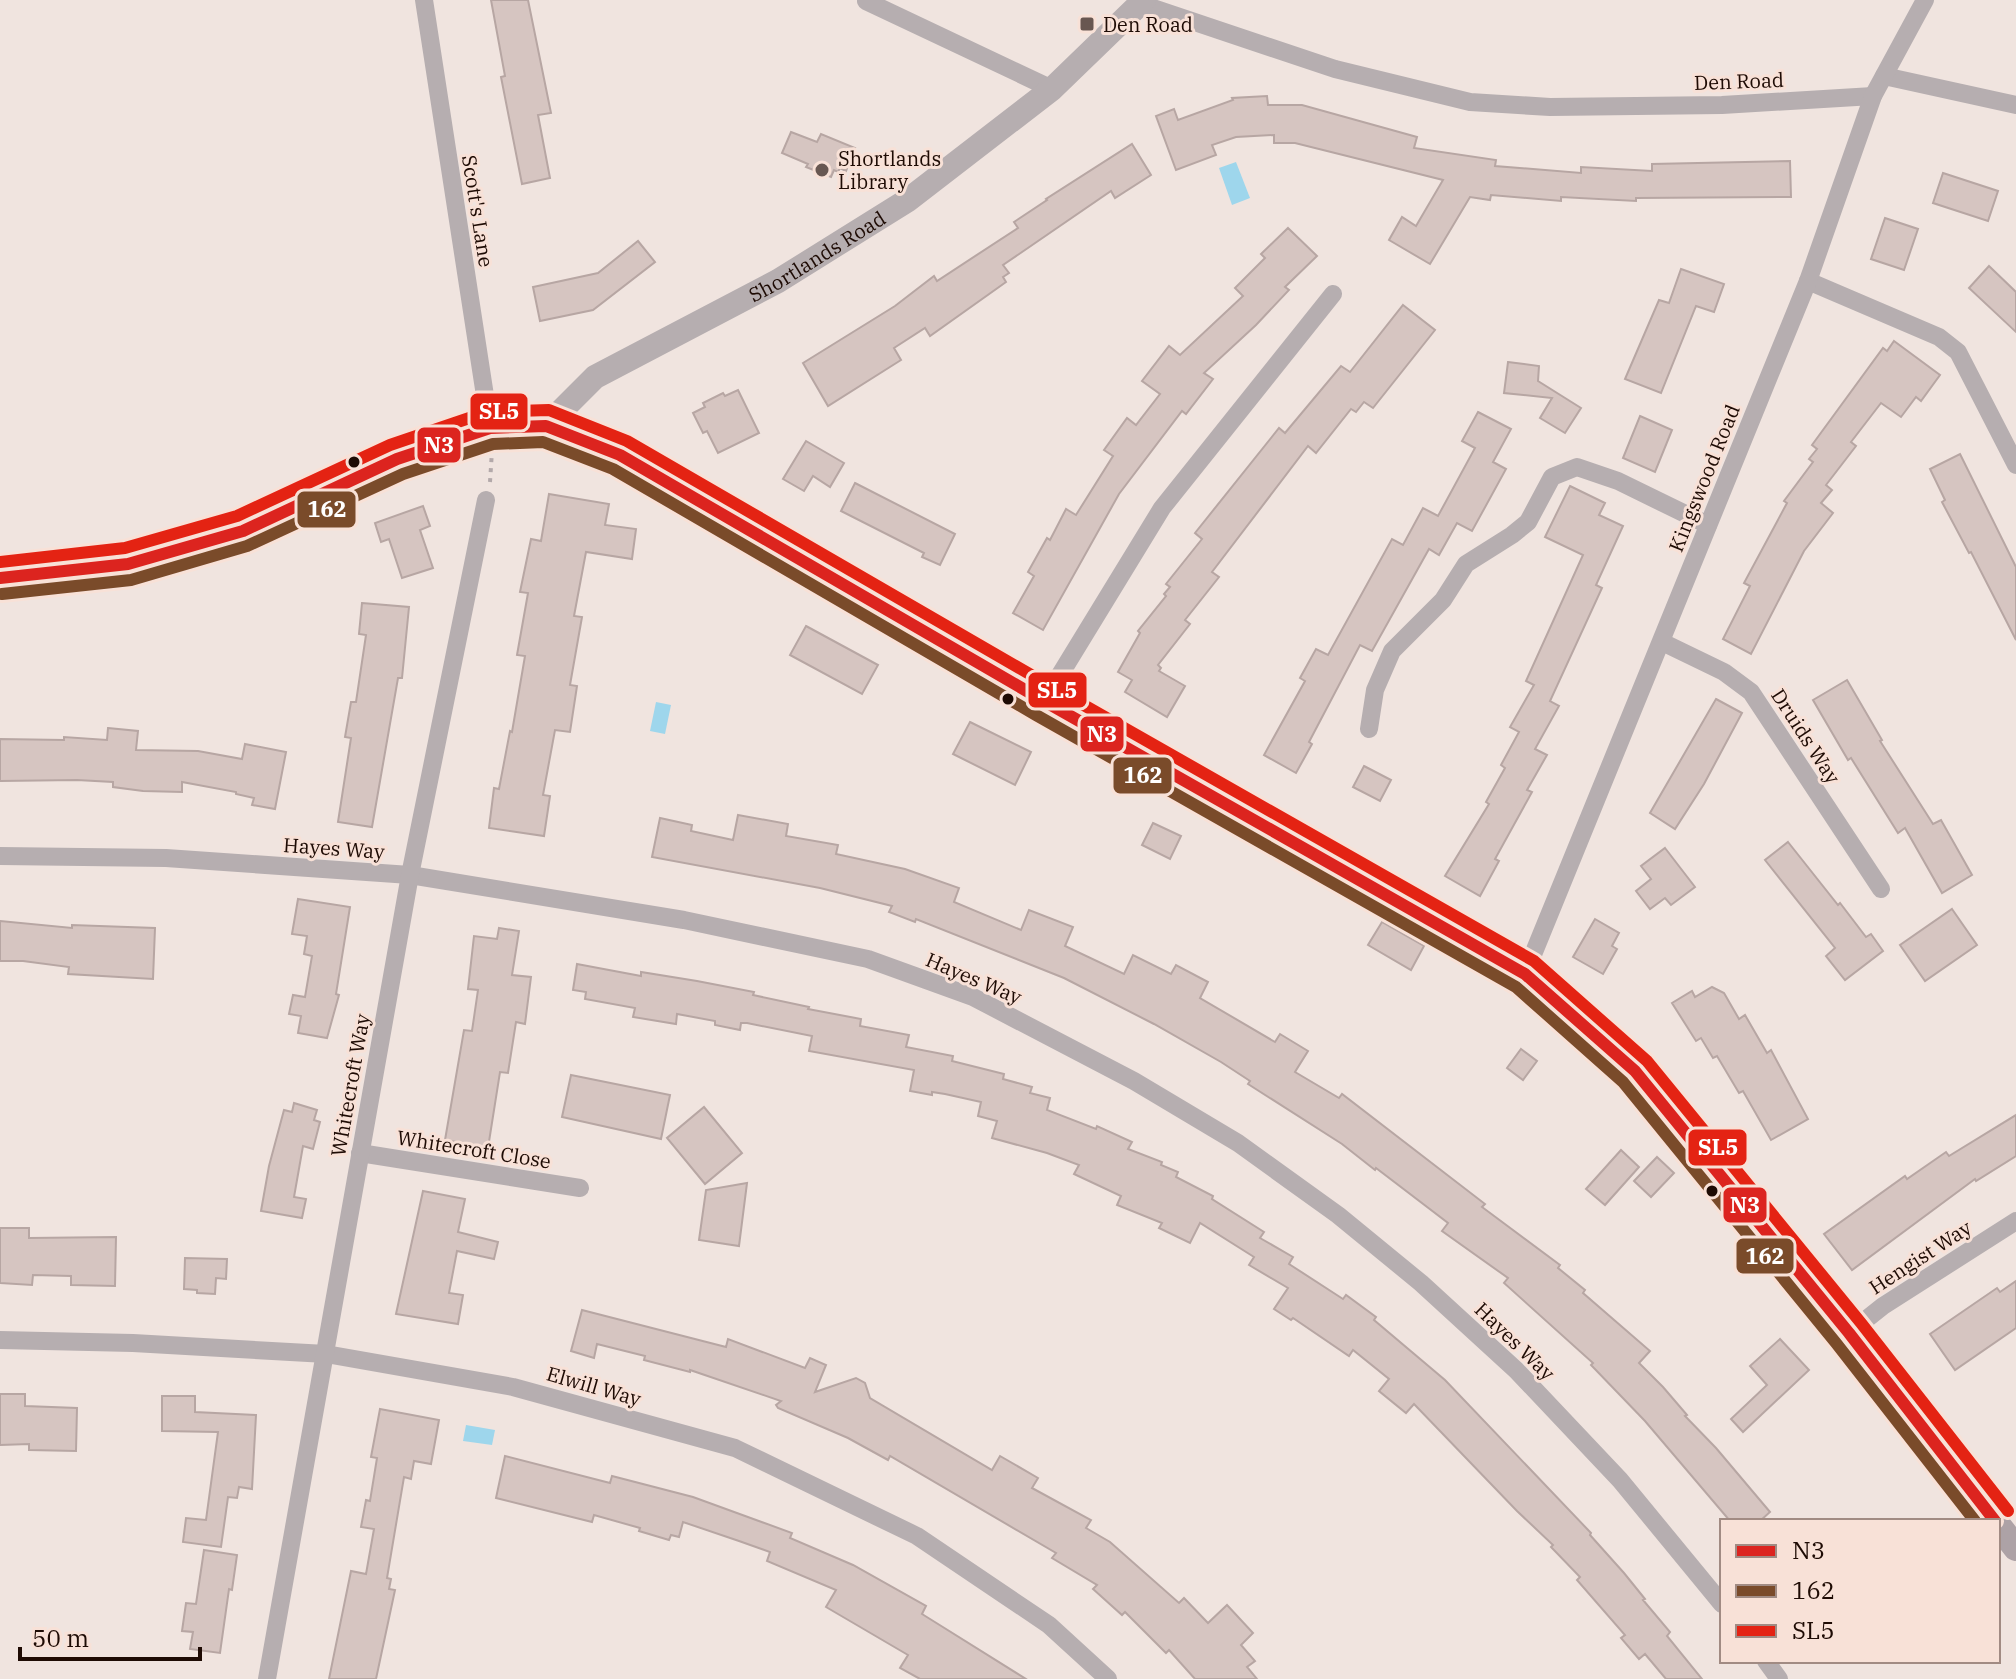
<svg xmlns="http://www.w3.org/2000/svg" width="2016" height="1679" viewBox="0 0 2016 1679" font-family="'IBM Plex Serif',serif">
	<rect width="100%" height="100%" fill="#f0e4df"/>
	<g fill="#9ed6ec">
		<path d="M1236,162l14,36 -18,7 -13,-37z"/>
		<path d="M656,702l15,3 -6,29 -15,-3z"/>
		<path d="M466,1425l29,5 -3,15 -29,-4z"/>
	</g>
	<g fill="#d6c5c1" stroke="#b7a6a3" stroke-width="2">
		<path d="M491,0h37l23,113 -13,2 12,63 -28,6 -21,-107 4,-1z"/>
		<path d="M1267,96l1,9h34l115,32 -3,11 82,12 -1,6 86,7v-6l71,4v-7l138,-3 1,36 -155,1v3l-75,-4v4l-70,-6 -1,5 -20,-3 -40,67 -41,-24 13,-23 14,9 27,-46 -148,-37h-21v-8l-38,2 -24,8 4,10 -40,15 -20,-54 18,-7 4,11 55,-20 -1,-2z"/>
		<path d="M791,132l26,10 4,-8 34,14 -9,23 -6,-3 -2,4 -4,-2 -3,7 -25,-10 2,-3 -26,-11z"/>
		<path d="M1132,144l19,31 -36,23 -4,-7 -108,74 6,8 -6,4 3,5 -76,54 -5,-8 -31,20 7,12 -73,46 -25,-43 92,-57 39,-30 3,5 81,-53 -4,-6 33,-22 -1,-1z"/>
		<path d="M1943,173l55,18 -10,30 -55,-18z"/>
		<path d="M1885,218l33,11 -14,41 -33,-11z"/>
		<path d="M1288,228l29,28 -32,31 4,3 -33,35 -52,48 9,6 -27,35 -4,-3 -63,83 -76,136 -30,-17 21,-37 -6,-4 19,-34 3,2 16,-31 10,6 37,-59 -9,-6 23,-32 9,7 24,-31 -18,-13 27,-35 11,9 63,-59 -8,-8 30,-30 -4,-4z"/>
		<path d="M638,241l17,21 -62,48 -53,11 -7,-34 65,-14z"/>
		<path d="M1989,266l27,26v40l-47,-44z"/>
		<path d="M1681,269l43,15 -10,28 -18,-6 -35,87 -36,-14 34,-79 10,3z"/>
		<path d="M1403,305l32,25 -62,78 -9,-6 -8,10 -5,-3 -35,44 -8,-7 -96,126 7,5 -34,43 5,4 -32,41 3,3 -2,3 26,15 -18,31 -42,-25 7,-12 -14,-8 22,-39 -2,-2 28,-35 -2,-2 6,-7 -4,-3 36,-45 -7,-6 84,-105 6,5 56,-67 9,6z"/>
		<path d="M1894,341l46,34 -19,26 -5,-4 -15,20 -20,-14 -30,39 5,4 -30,39 6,5 -11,13 12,10 -29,38 -53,103 -28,-15 27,-53 -6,-3 43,-80 -3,-2 29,-39 -4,-3 8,-10 -5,-4 71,-97 4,3z"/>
		<path d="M1508,362l31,4 -1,15 43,27 -16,25 -25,-15 12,-20 -48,-5z"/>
		<path d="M738,390l21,43 -41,20 -11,-22 -4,2 -10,-20 12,-6 -2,-4 20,-10 2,3z"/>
		<path d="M1478,412l33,17 -18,33 13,7 -34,62 -15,-8 -18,32 -10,-6 -57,102 -12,-6 -51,97 3,2 -16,29 -32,-18 41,-74 -5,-3 16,-29 12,6 64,-116 11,6 20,-37 15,8 37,-68 -13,-7z"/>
		<path d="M1640,416l32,14 -17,42 -32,-14z"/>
		<path d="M806,441l38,22 -14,24 -17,-11 -9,15 -21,-12z"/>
		<path d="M1960,454l56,113v73l-45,-88 -2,1 -27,-51 3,-2 -15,-31z"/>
		<path d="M855,483l100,51 -15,31 -18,-8 2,-4 -83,-42z"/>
		<path d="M1570,486l35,17 -6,12 24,11 -27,59 6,3 -52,113 9,5 -24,43 12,6 -20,35 5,2 -37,67 4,2 -19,35 -35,-20 44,-72 -3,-2 19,-34 -4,-3 18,-33 -9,-5 24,-42 -8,-4 57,-126 -38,-18z"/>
		<path d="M549,494l60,10 -4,21 31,4 -4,30 -46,-7 -12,64 8,1 -12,68 7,1 -7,46 -15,-2 -12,65 7,1 -6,40 -55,-8 5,-40 5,1 11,-58 2,1 13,-76 -8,-1 11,-62 -8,-1 11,-53 10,2z"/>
		<path d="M423,506l7,20 -10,4 13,38 -31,10 -13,-39 -8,3 -6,-19z"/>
		<path d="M362,603l47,4 -7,71h-4l-26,149 -34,-5 13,-84 -6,-1 6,-35h5l10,-67 -7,-1z"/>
		<path d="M806,626l72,39 -16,29 -72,-39z"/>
		<path d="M1847,680l35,60 -2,1 53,83 8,-4 31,55 -30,18 -37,-65 -7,5 -47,-75 -3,2 -35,-60z"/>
		<path d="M1716,699l26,14 -38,71 -29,45 -25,-16z"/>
		<path d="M970,722l61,30 -16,33 -62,-31z"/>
		<path d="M108,728l30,3 -2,19 62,1 44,8 3,-15 41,8 -11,57 -23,-4 2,-7 -18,-4v-2l-54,-10v10l-39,-1 -30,-4v-5l-36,-2 -77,1v-42l64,1v-3l43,3z"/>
		<path d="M1364,766l27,14 -11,21 -27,-14z"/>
		<path d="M738,815l50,9 -2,12 52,9 -2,9 69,15 54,19 -5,14 67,28 8,-20 44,17 -8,19 59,28 9,-19 38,19 5,-9 32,17 -8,16 75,44 5,-8 28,17 -13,21 44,26 3,-4 143,110 -3,3 78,58 -2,3 27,22 -2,3 67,58 -11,12 24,24 24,28 -2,1 31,32 54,64 -10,9h-30l-85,-100 -54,-56 2,-2 -89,-80 4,-5 -66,-47 6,-8 -72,-55 -1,2 -33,-26 -94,-60 2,-3 -29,-19 -67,-38 -90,-46 -148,-59 -1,3 -26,-10 3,-6 -72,-18 -168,-31 8,-39 32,7 -1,6 42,9z"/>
		<path d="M1153,823l28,13 -11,23 -28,-14z"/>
		<path d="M1788,842l50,63 2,-2 26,34 5,-3 12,17 -38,29 -19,-24 9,-8 -70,-88z"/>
		<path d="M1665,848l30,39 -24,18 -6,-7 -15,11 -14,-18 15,-12 -10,-13z"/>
		<path d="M298,899l52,8 -14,87 3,1 -12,43 -29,-5 3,-17 -12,-2 4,-19 12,2 7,-41 -8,-2 3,-18 -15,-2z"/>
		<path d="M1952,909l25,36 -52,36 -25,-36z"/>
		<path d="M1595,919l24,14 -7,13 5,3 -14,25 -30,-17z"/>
		<path d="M0,921l72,7v-3l83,3 -2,51 -85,-5 1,-7 -46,-6h-23z"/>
		<path d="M1382,922l42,24 -13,24 -43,-25z"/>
		<path d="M499,928l20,3 -7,44 19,2 -6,47 -9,-2 -8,51 -8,-1 -12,76 -43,-8 19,-110 8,1 6,-41 -10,-1 6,-53 23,3z"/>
		<path d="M577,964l64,12v-4l56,9 57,11 -1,3 56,12 -1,2 53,10 -1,7 49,9 -3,12 47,9 -1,5 52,13 -1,5 29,8 -2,6 20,5 -3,12 49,19 1,-3 35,16 -4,7 34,13 -1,3 17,7 -2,5 37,19 -1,3 52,33 -4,6 33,19 -4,7 54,35 3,-4 30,22 -2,3 71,60 146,153 -1,2 34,38 21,26 -2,1 27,32 -3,4 35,43h-36l-21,-25 -6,5 -18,-21 4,-3 -48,-55 3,-3 -29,-30 2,-2 -36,-34 -103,-107 -8,9 -27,-22 10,-12 -36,-29 -4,6 -56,-38 -2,2 -17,-11 14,-21 -39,-23 5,-8 -54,-34 -10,20 -31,-15 3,-5 -45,-18 4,-9 -47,-22 5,-9 -32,-12 -55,-15 5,-17 -19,-5 3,-14 -36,-8 -13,-2v3l-22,-4 4,-21 -105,-19 3,-15 -65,-13h-6l-1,7 -25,-5v-4l-38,-7 -1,10 -43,-7 2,-9 -50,-9 1,-7 -13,-2z"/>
		<path d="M1712,987l12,6 15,26 6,-4 22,38 4,-3 37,69 -37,21 -28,-49 -4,2 -22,-37 -4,2 -12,-20 -5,3 -24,-38 20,-12 3,6z"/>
		<path d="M1521,1049l16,12 -14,19 -16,-12z"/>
		<path d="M571,1075l99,20 -9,44 -99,-22z"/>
		<path d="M294,1103l23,7 -3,10 6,2 -7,27 -10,-3 -9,51 12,2 -4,19 -41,-7 8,-45 15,-56 8,2z"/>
		<path d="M704,1107l38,46 -37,31 -38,-46z"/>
		<path d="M2016,1115v41l-40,25 -1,-2 -123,91 -28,-36 81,-58 2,3 39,-27 3,4z"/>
		<path d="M1621,1150l18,17 -34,38 -19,-16z"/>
		<path d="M1657,1157l17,16 -23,24 -17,-16z"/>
		<path d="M747,1183l-8,63 -40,-6 7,-50z"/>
		<path d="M423,1191l42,8 -7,33 40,10 -4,17 -37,-8 -8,42 14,2 -5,29 -62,-10z"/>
		<path d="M0,1228h29v10l87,-1 -1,49 -44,-1v-9l-38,-1 -1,10 -32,-2z"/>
		<path d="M185,1258l42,1 -1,20 -10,-1 -1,16 -18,-1v-3l-13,-1z"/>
		<path d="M2016,1281v47l-61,42 -25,-36 67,-46 3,4z"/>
		<path d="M582,1310l144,37 2,-8 77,29 5,-10 16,7 -11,27 41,-14 9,5 5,15 122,72 8,-14 38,22 -6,10 59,32 -5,8 24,14 69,61 5,-5 24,25 19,-18 26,28 -12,12 14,16 -8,6 10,12h-62l-26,-29 -3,3 -41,-41 -3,3 -29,-26 4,-4 -45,-27 4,-5 -166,-97 -2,4 -40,-22 -70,-30 -2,-3 5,-4 -91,-31v2l-46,-12 1,-4 -48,-12 -3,14 -23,-7z"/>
		<path d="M1780,1339l29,31 -66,62 -12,-13 36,-34 -17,-19z"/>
		<path d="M0,1394h25v12l52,2 -1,43 -47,-1v-6l-29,1z"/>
		<path d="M162,1396h33v16l61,3 -4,74 -13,-2 -2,11 -9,-1 -7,50 -38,-5 3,-24 20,2 12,-88 -56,-1z"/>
		<path d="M380,1409l59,11 -8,44 -17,-3 -3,18 -7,-2 -17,101 4,1 -2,10 6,1 -19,89h-47l22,-108 15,3 8,-45 -13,-2 5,-27 4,1 7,-43 -6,-1z"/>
		<path d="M505,1456l105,27 2,-7 81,21 99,36 -2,5 63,27 73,41 -4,8 104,65h-106l-20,-11 8,-13 -82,-48 10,-17 -69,-29 3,-9 -31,-11 -56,-19 -4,15 -8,-2 -2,5 -30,-9 1,-3 -46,-13 -2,7 -96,-24z"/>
		<path d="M204,1550l33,5 -5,35 -3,-1 -9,64 -30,-4 3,-17 -11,-1 4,-28 10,1z"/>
	</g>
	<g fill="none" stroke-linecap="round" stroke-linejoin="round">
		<path stroke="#b3a9aa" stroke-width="4" stroke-dasharray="4 6" stroke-linecap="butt" d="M490,482l2,-31"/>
		<g stroke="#b6aeb0" stroke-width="18">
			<path d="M424,0l66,428"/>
			<path d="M866,1l186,88"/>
			<path d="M1141,4l194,65 135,33 80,5 172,-2 151,-9"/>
			<path d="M1884,76l132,29"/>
			<path d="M1808,281l131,56 19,15 58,113"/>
			<path d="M1662,642l62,30 27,20 130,197"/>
			<path d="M1044,701l118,-193 171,-214"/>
			<path d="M1369,729l6,-39 17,-39 51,-51 23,-36 46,-29 16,-13 24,-45 25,-10 41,14 90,44"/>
			<path d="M0,856l166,2 244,17 274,45 184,39 105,38 161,84 104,62 100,72 83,68 95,87 104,110 102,124"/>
			<path d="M1525,974l283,-693 65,-185 52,-96"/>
			<path d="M360,1153l220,35"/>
			<path d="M1849,1333l34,-27 133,-85"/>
			<path d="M0,1340l133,3 193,11 187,33 222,61 182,88 132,89 59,54"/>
			<path d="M1766,1661l13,18"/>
			<path d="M267,1679l143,-804 76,-375"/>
		</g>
		<path stroke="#b6aeb0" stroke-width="24" id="s1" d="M546,426l49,-49 183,-96 130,-81 144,-111 92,-89"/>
		<g stroke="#ada2a6" stroke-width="26">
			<path d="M0,578l128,-14 115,-33 154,-72 58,-21 35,-10 56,-2 74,29 424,246 481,273 110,97 214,262 146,188"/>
			<path d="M1998,1525l18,23"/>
		</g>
		<defs>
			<path id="bus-1" d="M0,578l128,-14 115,-33 154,-72 93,-31 56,-2 74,29 424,246 481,273 110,97 214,262 146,188"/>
			<path id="bus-2" d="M2,594l129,-14 116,-34 156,-72 90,-30 50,-2 70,27 423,246 480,272 107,95 213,261 139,178"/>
			<path id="bus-3" d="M0,562l125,-14 112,-32 153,-71 97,-33 62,-2 78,31 425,246 482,274 113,100 214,262 147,188"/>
		</defs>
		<use href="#bus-1" stroke="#f8e1d7" stroke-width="18"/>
		<use href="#bus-2" stroke="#f8e1d7" stroke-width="18"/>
		<use href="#bus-3" stroke="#f8e1d7" stroke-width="18"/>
		<use href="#bus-1" stroke="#dc241f" stroke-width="12"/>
		<use href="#bus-2" stroke="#7a4b2a" stroke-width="12"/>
		<use href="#bus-3" stroke="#e42313" stroke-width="12"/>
	</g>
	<g fill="#685751" stroke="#f8e1d7" stroke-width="3">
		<rect x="1079" y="16" width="16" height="16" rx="4"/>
		<circle cx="822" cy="170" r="8"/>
	</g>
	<g fill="#1e0b04" stroke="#f8e1d7" stroke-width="3">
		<circle cx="354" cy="462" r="7"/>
		<circle cx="1008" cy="699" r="7"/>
		<circle cx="1712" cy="1191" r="7"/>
	</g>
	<g text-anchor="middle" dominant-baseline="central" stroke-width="6" stroke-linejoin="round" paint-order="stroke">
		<g font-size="20" fill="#1e0b04" stroke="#f8e1d7" text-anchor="start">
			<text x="1103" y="24">Den Road</text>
			<text x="838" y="158">Shortlands<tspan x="838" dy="23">Library</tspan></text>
		</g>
		<g font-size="20" fill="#1e0b04" stroke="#f8e1d7">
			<text transform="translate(1739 81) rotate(-2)">Den Road</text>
			<text transform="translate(478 211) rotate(81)">Scott's Lane</text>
			<text stroke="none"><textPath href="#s1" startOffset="322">Shortlands Road</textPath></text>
			<text transform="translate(1704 478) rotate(-68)">Kingswood Road</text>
			<text transform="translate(1806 736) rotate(57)">Druids Way</text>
			<text transform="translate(334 848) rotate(4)">Hayes Way</text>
			<text transform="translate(974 978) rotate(23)">Hayes Way</text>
			<text transform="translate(350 1085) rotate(-80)">Whitecroft Way</text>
			<text transform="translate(474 1149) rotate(9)">Whitecroft Close</text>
			<text transform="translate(1920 1257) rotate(-33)">Hengist Way</text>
			<text transform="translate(1515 1341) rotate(44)">Hayes Way</text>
			<text transform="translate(594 1386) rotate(16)">Elwill Way</text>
		</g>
	</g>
	<g stroke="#f8e1d7" stroke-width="3">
		<rect x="469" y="392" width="60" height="39" rx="8" fill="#e42313"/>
		<rect x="416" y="426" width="46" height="38" rx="8" fill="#dc241f"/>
		<rect x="296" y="490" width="61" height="39" rx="8" fill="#7a4b2a"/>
		<rect x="1027" y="671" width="61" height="38" rx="8" fill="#e42313"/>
		<rect x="1079" y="715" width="46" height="38" rx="8" fill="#dc241f"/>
		<rect x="1112" y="756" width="61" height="39" rx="8" fill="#7a4b2a"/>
		<rect x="1687" y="1128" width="61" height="39" rx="8" fill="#e42313"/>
		<rect x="1722" y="1186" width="46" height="38" rx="8" fill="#dc241f"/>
		<rect x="1735" y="1237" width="60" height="38" rx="8" fill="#7a4b2a"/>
	</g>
	<g font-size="22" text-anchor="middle" font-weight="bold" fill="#fff">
		<text x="499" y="419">SL5</text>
		<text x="439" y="453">N3</text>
		<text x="327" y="517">162</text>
		<text x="1057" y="698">SL5</text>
		<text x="1102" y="742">N3</text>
		<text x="1143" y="783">162</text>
		<text x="1718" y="1155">SL5</text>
		<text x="1745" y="1213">N3</text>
		<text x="1765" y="1264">162</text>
	</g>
	<rect x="1720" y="1519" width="280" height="144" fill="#f8e1d7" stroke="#a18b83" stroke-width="2"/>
	<rect x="1736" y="1545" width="40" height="12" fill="#dc241f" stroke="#a18b83" stroke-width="2"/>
	<text x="1792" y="1559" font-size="24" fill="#1e0b04">N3</text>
	<rect x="1736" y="1585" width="40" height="12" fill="#7a4b2a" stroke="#a18b83" stroke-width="2"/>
	<text x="1792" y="1599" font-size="24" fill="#1e0b04">162</text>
	<rect x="1736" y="1625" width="40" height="12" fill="#e42313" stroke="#a18b83" stroke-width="2"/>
	<text x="1792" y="1639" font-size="24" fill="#1e0b04">SL5</text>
	<path d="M20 1647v12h180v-12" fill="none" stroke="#1e0b04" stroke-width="4"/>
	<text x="32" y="1647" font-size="24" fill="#1e0b04" stroke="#f8e1d7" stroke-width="6" paint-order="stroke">50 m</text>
</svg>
